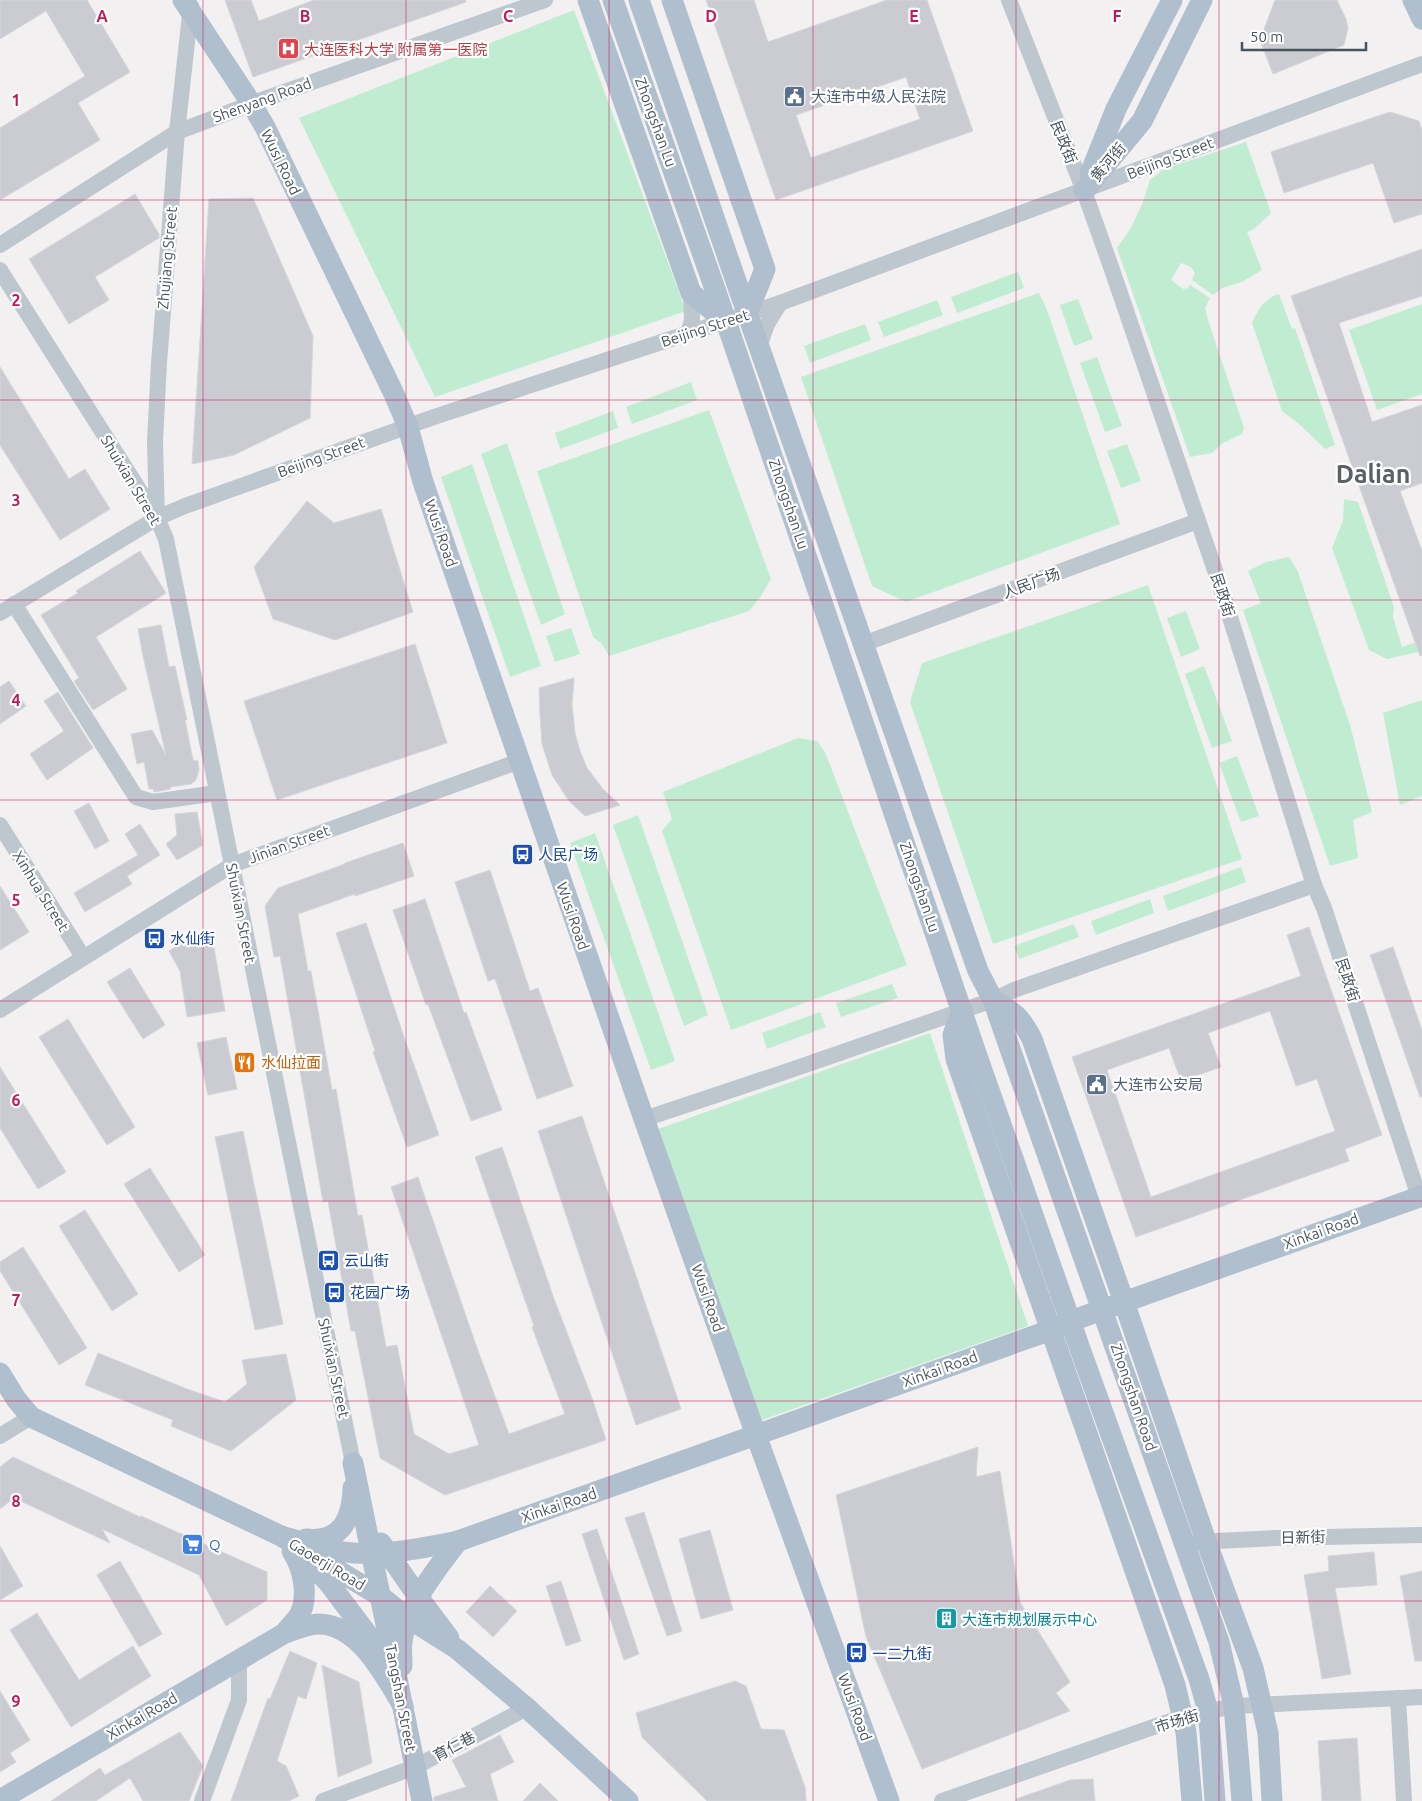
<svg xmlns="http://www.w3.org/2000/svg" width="1422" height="1801" viewBox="0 0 1422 1801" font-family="Ubuntu,'Noto Sans SC',sans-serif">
	<rect width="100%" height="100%" fill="#f2f0f0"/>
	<g fill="#c0edd1">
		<path d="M574,10l112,301 -251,86 -136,-279z"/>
		<path d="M1246,142l25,71 -17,16 -7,3 15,38 -20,12 -20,6 -9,7 -21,-15 3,-7 -4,-6 -10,-4 -10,17 12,9 5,-1 2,-3 20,13 -5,10 3,12 36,108 -2,6 -19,9 -11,10 -22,4 -73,-209 14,-20 12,-26 7,-22 14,-11z"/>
		<path d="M1018,272l6,16 -67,25 -6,-16z"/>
		<path d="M1039,293l8,17 73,214 -214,78 -34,-16 -71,-209z"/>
		<path d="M1279,294l13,35 3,-1 40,117 -10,4 -26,-25 -17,-13 -30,-88c6,-13 11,-24 27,-29z"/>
		<path d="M1078,299l15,40 -19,7 -14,-41z"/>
		<path d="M937,300l6,15 -59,22 -6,-15z"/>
		<path d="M1422,304v90l-45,16 -28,-80z"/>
		<path d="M865,324l6,16 -61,23 -6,-17z"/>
		<path d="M1097,357l25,69 -17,6 -25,-69z"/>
		<path d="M691,382l6,18 -65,24 -6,-17z"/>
		<path d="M709,410l62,169 -10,17 -12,15 -140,45 -7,-12 -9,-7 -56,-166z"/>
		<path d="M613,411l5,17 -58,21 -5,-16z"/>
		<path d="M507,443l58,171 -24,11 -60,-171z"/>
		<path d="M1127,444l14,37 -20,7 -14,-37z"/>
		<path d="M472,464l69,202 -31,11 -69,-200z"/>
		<path d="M1344,499l14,3 36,105 -1,10 9,30 20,-7v11l-35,8 -18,-9 -37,-102 11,-27z"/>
		<path d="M1289,557l9,15 52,153 22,87 -19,8 5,38 -28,8 -87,-256 18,-7 -13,-32 18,-9z"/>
		<path d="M1148,585l94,274 -249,85 -83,-242 12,-39z"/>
		<path d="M1186,611l14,38 -19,8 -14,-39z"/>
		<path d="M571,628l9,26 -25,8 -9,-26z"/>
		<path d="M1204,666l28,75 -20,7 -27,-74z"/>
		<path d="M1422,700v96l-22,9 -17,-92z"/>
		<path d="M798,738l19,3 8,11 82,213 -176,65 -69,-199 10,-12 -9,-27z"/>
		<path d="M1237,756l22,60 -18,6 -22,-59z"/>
		<path d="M638,815l70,200 -24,11 -71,-201z"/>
		<path d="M595,833l80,228 -24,9 -81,-227z"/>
		<path d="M1241,867l5,15 -78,29 -5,-15z"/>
		<path d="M1150,899l4,14 -58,22 -5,-14z"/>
		<path d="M1074,924l5,13 -60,22 -5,-13z"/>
		<path d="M892,984l6,14 -57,19 -5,-14z"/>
		<path d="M820,1012l6,15 -59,22 -5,-16z"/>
		<path d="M930,1033l98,293 -269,95 -101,-292z"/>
	</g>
	<g fill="#caccd2" stroke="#d4d6db" fill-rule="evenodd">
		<path d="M0,0h87l43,72 -52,31 22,37 -100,60v-72l85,-52 -39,-65 -46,28z"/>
		<path d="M225,0h26l8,21 55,-21h152v2l-213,75z"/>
		<path d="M706,0h48l14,42 119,-42h40l46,131 -197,69zM906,77l14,42 -109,39 -15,-43z"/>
		<path d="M1275,0h62l9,19 2,9 -4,17 -71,29 -13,-34z"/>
		<path d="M1390,112l29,9 3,9v84l-28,9 -21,-60 -89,30 -13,-41z"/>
		<path d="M135,194l24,40v4l-64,39 14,23 -40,24 -40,-65z"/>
		<path d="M253,198l60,138 -3,82 -76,37 -42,9 17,-265z"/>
		<path d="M1422,249v47l-83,27 33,99 50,-17v78l-22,8 22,60v104l-2,1 -129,-360z"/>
		<path d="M0,367l69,112 16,-10 25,40 -50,31 -60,-95z"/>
		<path d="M307,501l27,22 47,-14 32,103 -78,28 -62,-21 -19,-52z"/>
		<path d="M140,551l26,42 -70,44 31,52 -34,21 -19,-29 5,-3 -38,-63 37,-22 -2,-2z"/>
		<path d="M161,625l8,42 6,-1 12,54h-2l8,40 5,1 1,9 -3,10 -5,4 -21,3 1,2 -17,3 -1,-3h-4l-5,-27 -7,2 -6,-30 21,-4 14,25 -23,-99 -5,-27z"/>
		<path d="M415,644l32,99 -170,57 -33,-99z"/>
		<path d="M574,678l-2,27 3,28 5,18 7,17 16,21 17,16 -35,11 -16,-15 -17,-26 -10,-31 -2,-29 -1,-27z"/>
		<path d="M9,681l17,25 -26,18v-37z"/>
		<path d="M58,692l35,56 -46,32 -17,-26 34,-23 -20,-30z"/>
		<path d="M89,803l20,38 -14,8 -21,-38z"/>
		<path d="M197,812l6,33 -26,15 -11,-16 11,-9 -2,-21z"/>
		<path d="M140,824l20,31 -33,21 5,8 -47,28 -11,-19 64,-38 -13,-21z"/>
		<path d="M403,843l11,33 -59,20v-2l-57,20 10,57h3l21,119 4,-1 22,127 4,-1 24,132 11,-2 17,89 35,20 30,-9 -88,-258 27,-10 59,171 32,86 56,-20 -33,-87 2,-1 -59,-169 27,-10 51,149 40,105 13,39 -161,55 -65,-37 -25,-127h-4l-23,-130 -5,1 -43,-246 -6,1 -9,-51 13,-18 67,-24v-1z"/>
		<path d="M490,870l40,121 8,-3 35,98 -36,13 -42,-120 -7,2 -33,-99z"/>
		<path d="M0,886l29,46 -29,18z"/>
		<path d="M425,899l39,114 2,-1 36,98 -31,11 -43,-117 -2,1 -33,-95z"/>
		<path d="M366,923l39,117 34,95 -32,12 -34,-95 2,-1 -39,-118z"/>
		<path d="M1309,927l73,208 -37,14 4,12 -213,76 -64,-180 229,-81 -14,-41zM1270,1011l26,75 21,-7 18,52 -184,66 -44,-127 62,-22 12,33 40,-14 -13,-34z"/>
		<path d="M191,937l23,11 11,63 -38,6 -7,-46 -11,-20z"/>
		<path d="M1393,947l29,83v67h-2l-50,-142z"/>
		<path d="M130,968l35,57 -22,14 -36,-57z"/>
		<path d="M68,1019l67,108 -28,18 -68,-108z"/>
		<path d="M226,1037l11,52 -29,6 -11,-52z"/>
		<path d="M0,1067l66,105 -28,17 -38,-61z"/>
		<path d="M582,1116l99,293 -45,16 -98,-294z"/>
		<path d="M243,1131l40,193 -28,6 -40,-193z"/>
		<path d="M150,1168l55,87 -26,17 -55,-88z"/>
		<path d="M85,1210l53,84 -26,17 -53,-85z"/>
		<path d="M23,1247l64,101 -28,17 -59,-94v-9z"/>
		<path d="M98,1353l89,36 38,13 22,-18 -5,-24 44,-6 10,46 -65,51 -60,-25 2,-6 -88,-35z"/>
		<path d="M978,1447l-2,30 24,-6 20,131 50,80 -14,11 14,18 -148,58 -56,-132 -30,-142z"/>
		<path d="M13,1457l127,60 1,-1 126,56v28l-41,26 -27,-51 -97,-46 8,14 -96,-45 -14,11v-42z"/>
		<path d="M644,1512l38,119 -15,5 -42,-118z"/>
		<path d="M597,1529l42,125 -15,6 -42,-126z"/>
		<path d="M710,1530l23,80 -32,9 -22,-80z"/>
		<path d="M0,1546l23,40 -23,14z"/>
		<path d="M1374,1552l3,33 -42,3 16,86 -29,5 -18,-104 25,-4 -1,-15z"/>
		<path d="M120,1561l42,73 -23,13 -42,-72z"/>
		<path d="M1422,1571v90h-7l-15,-85z"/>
		<path d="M561,1581l20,60 -15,5 -20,-60z"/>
		<path d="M490,1586l27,25 -24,26 -27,-25z"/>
		<path d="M37,1613l42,67 54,-34 18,30 -80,51 -61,-97z"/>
		<path d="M290,1651l27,12 -11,36 -8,-3 -21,65 9,5 13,30 -10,5h-58l37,-103 2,1z"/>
		<path d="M322,1665l37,17 13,81 -34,14z"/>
		<path d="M735,1681l11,5 15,43 23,1 21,57 1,14h-99l-65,-64 -6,-24z"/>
		<path d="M0,1691l30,49 -20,13 6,9 -16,10z"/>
		<path d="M180,1732l23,34 -14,35h-46l-13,-23 -34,23h-45l49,-33 5,7z"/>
		<path d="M500,1735l14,27 -24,12 8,27h-64v-4l32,-10 -14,-27z"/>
		<path d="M1357,1738l4,63h-39l-4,-60z"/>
		<path d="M1093,1779l2,22h-79v-2l54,-19z"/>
		<path d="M540,1783l18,18h-35z"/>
	</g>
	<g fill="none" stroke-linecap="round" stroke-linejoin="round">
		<g stroke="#bec7ce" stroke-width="16">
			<path d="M1009,0l75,191 26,73 109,318 95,303 10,23 95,289"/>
			<path d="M0,245l177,-113 90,-34 278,-98"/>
			<path d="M0,270l157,248 9,21 187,924"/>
			<path d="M688,333l4,-12 -1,-28"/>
			<path d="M759,347l8,-23 13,-21"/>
			<path d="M157,518l-2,-76 4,-79 18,-231 14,-126"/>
			<path d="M14,604l122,193 17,5 64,-9"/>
			<path d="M0,613l157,-95 28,-12 249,-89 346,-114 642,-239"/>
			<path d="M863,644l335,-123"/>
			<path d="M0,825l83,132"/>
			<path d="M0,1010l232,-145 288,-104"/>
			<path d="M644,1119l138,-46 211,-73 21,-10 300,-105"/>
			<path d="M0,1436l31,-19"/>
			<path d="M1197,1542l79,-4 146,-3"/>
			<path d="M1398,1698l6,103"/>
			<path d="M202,1801l37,-101v-41"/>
			<path d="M323,1801l92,-34 112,-59"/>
			<path d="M942,1801l240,-84 52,-11 188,-9"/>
		</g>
		<g stroke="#b0bfcd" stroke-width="21">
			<path d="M183,0l68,103 14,24 129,267 14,33 15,55 221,637 112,316 133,366"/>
			<path d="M588,0l103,293 34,28"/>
			<path d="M613,0l103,292 261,764 102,290 120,333 9,32 2,21 5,69"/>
			<path d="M639,0l98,284 241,687 15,29 15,43 211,599 15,64 8,95"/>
			<path d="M672,0l93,269 -18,45"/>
			<path d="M1413,0l9,19"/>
			<path d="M1090,174l26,-65 56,-109"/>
			<path d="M1084,191l58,-70 60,-121"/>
			<path d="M993,1000c22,13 27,16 39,39l92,263 82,239 47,127 15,65 4,68"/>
			<path d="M962,1010l-9,25 3,24 219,626 11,47 6,69"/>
			<path d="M0,1373l16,26 15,18 250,119 99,60 28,22 49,31 70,59 101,93"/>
			<path d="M353,1463l69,338"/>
			<path d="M281,1536c24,7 48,15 73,17 35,2 70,-5 104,-12l593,-211 20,-9 53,-19 298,-106"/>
			<path d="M306,1539c35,4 46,-20 47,-51"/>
			<path d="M381,1543l38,55 30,40"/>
			<path d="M308,1562l20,20 52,69"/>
			<path d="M285,1633c4,-6 12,-13 15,-19 9,-19 3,-46 -8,-63"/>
			<path d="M402,1666c0,-8 -1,-16 0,-24 4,-35 35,-74 56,-101"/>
			<path d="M0,1800l285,-167c10,-3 23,-9 33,-9 41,0 67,52 85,82"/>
		</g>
	</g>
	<path fill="none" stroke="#c2185b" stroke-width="1" stroke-opacity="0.55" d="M203,0v1801M406,0v1801M609,0v1801M813,0v1801M1016,0v1801M1219,0v1801M0,200h1422M0,400h1422M0,600h1422M0,800h1422M0,1001h1422M0,1201h1422M0,1401h1422M0,1601h1422"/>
	<defs>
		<symbol id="hospital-square" viewBox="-11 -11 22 22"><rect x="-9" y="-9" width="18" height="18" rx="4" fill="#e0444e" stroke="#fff"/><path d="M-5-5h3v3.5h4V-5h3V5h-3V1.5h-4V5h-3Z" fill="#fff"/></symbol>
		<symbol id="civic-square" viewBox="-11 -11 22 22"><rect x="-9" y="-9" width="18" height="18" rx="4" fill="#5c6f8a" stroke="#fff"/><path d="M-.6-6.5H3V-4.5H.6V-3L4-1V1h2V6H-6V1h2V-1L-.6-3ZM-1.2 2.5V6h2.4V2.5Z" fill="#fff"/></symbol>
		<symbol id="bus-square" viewBox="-11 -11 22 22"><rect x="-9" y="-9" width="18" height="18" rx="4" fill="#1a4fb4" stroke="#fff"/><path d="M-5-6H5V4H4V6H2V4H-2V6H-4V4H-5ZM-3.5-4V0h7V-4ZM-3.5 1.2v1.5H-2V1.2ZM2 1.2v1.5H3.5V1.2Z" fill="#fff"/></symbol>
		<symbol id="restaurant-square" viewBox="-11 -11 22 22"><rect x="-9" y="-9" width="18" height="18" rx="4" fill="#e8710a" stroke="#fff"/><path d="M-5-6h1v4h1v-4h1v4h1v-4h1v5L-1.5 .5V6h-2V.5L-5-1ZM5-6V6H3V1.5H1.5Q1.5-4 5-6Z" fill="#fff"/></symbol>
		<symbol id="supermarket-square" viewBox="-11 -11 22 22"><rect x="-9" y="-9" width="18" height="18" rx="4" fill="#3f7fe0" stroke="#fff"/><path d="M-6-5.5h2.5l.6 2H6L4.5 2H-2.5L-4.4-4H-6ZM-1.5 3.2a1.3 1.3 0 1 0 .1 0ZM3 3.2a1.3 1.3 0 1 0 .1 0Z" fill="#fff"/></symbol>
		<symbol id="building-square" viewBox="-11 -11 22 22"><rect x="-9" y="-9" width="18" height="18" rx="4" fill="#0f9aa8" stroke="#fff"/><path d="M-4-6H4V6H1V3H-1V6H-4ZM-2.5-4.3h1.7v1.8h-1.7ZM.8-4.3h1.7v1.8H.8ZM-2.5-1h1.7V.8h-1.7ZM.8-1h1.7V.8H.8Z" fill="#fff"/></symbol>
	</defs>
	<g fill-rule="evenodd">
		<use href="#hospital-square" x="276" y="36" width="25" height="25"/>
		<use href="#civic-square" x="782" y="84" width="25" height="25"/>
		<use href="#bus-square" x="510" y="842" width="25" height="25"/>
		<use href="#bus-square" x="142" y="926" width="25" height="25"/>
		<use href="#restaurant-square" x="232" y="1050" width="25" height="25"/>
		<use href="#civic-square" x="1084" y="1072" width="25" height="25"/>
		<use href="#bus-square" x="316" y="1248" width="25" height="25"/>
		<use href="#bus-square" x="322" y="1280" width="25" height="25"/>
		<use href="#supermarket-square" x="180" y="1532" width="25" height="25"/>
		<use href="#building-square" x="934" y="1606" width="25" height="25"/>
		<use href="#bus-square" x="844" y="1640" width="25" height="25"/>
	</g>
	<g text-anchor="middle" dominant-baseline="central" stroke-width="4.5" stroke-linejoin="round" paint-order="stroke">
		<g font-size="15" fill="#be3a42" stroke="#fff" text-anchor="start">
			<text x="304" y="49">大连医科大学 附属第一医院</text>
		</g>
		<g font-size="15" fill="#4e5e75" stroke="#fff" text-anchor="start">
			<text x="811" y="96">大连市中级人民法院</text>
			<text x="1113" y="1084">大连市公安局</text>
		</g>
		<g font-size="15" fill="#48535c" stroke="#fff">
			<text transform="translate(262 100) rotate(-20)">Shenyang Road</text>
			<text transform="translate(656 122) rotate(70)">Zhongshan Lu</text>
			<text transform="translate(1064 142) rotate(68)">民政街</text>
			<text transform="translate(1170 158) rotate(-21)">Beijing Street</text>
			<text transform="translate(281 162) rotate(64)">Wusi Road</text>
			<text transform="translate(1108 162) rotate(-50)">黄河街</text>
			<text transform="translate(167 258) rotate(-85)">Zhujiang Street</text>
			<text transform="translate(705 328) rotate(-18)">Beijing Street</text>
			<text transform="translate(321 457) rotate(-20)">Beijing Street</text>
			<text transform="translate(131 480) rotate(59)">Shuixian Street</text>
			<text transform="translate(789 504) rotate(71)">Zhongshan Lu</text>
			<text transform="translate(441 533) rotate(71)">Wusi Road</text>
			<text transform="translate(1031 583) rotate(-20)">人民广场</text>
			<text transform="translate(1223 595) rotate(72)">民政街</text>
			<text transform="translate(289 844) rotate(-20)">Jinian Street</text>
			<text transform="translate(920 887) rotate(71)">Zhongshan Lu</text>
			<text transform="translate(41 891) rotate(58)">Xinhua Street</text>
			<text transform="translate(241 913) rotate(79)">Shuixian Street</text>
			<text transform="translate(573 916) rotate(71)">Wusi Road</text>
			<text transform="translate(1348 980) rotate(72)">民政街</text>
			<text transform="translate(1321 1231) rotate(-20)">Xinkai Road</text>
			<text transform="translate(708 1298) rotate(71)">Wusi Road</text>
			<text transform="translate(334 1368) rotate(78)">Shuixian Street</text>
			<text transform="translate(940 1369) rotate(-20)">Xinkai Road</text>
			<text transform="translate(1134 1397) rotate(71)">Zhongshan Road</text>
			<text transform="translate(559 1505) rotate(-19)">Xinkai Road</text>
			<text transform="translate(1303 1537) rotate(-1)">日新街</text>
			<text transform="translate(327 1564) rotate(31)">Gaoerji Road</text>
			<text transform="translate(401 1698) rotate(79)">Tangshan Street</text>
			<text transform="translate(855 1707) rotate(70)">Wusi Road</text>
			<text transform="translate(142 1716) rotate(-30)">Xinkai Road</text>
			<text transform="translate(1177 1721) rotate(-17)">市场街</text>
			<text transform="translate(454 1746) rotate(-28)">育仁巷</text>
		</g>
		<g font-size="15" fill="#164399" stroke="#fff" text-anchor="start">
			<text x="538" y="854">人民广场</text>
			<text x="170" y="938">水仙街</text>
			<text x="344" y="1260">云山街</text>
			<text x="350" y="1292">花园广场</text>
			<text x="872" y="1653">一二九街</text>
		</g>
		<g font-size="15" fill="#c56008" stroke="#fff" text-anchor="start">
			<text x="261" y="1062">水仙拉面</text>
		</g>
		<g font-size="15" fill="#366cbe" stroke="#fff" text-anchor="start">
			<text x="209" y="1544">Q</text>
		</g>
		<g font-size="15" fill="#0d838f" stroke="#fff" text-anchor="start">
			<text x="962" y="1619">大连市规划展示中心</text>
		</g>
		<g font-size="25" font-weight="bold" fill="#5c6064" stroke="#fff">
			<text x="1373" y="474">Dalian</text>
		</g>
	</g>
	<g font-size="16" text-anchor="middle" font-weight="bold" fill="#c2185b" stroke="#fff" stroke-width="4.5" stroke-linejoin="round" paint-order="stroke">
		<text x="102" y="22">A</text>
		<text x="305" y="22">B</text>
		<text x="508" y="22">C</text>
		<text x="711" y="22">D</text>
		<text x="914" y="22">E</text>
		<text x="1117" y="22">F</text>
		<text x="16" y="106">1</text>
		<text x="16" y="306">2</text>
		<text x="16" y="506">3</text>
		<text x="16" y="706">4</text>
		<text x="16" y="906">5</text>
		<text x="16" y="1106">6</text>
		<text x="16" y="1306">7</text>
		<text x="16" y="1507">8</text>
		<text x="16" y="1707">9</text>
	</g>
	<path d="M1242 42v8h124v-8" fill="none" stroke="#48535c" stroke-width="2.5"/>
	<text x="1250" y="42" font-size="15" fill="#48535c" stroke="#ffffff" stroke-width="4" paint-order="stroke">50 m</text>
</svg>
